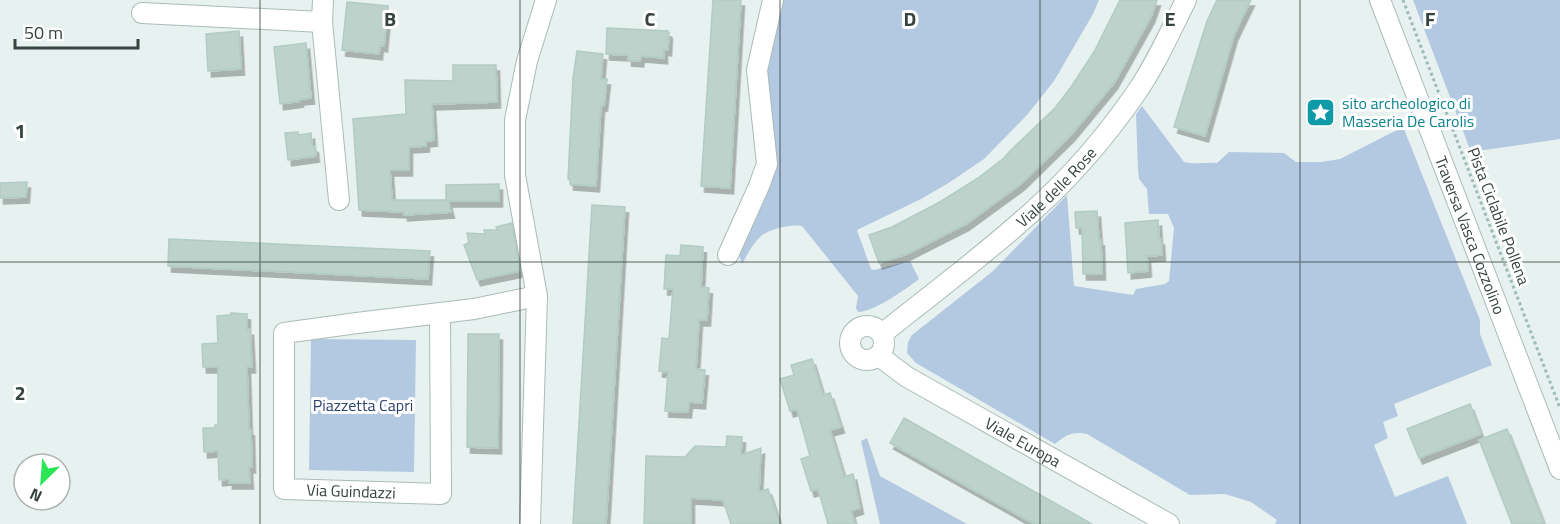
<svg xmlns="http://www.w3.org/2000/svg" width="1560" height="524" viewBox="0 0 1560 524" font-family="'Titillium Web',sans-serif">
	<defs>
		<filter id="shadow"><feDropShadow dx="3.5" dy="6" stdDeviation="0" flood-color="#0004"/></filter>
	</defs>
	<rect width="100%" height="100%" fill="#e7f1ef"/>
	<g fill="#b3c9e2">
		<path d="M778,0h321l-6,14 -39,67 -27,34 -43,44 -34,23 -29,17 -64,31 14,39 3,1 36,-9 9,18c-13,10 -45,33 -61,33l-2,-4 2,-12 -56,-70c-10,-2 -33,3 -41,10 -8,7 -14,19 -19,28l-4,-12 30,-71 -5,-120z"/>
		<path d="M1413,0h147v139l-89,13z"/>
		<path d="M1142,106l42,56c11,3 22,0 33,1l12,-11 55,1 12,9h25l19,-3 55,-28 9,-2 76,191v14l12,31 -98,39 4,12 -15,6 5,16 -14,7 21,52 53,-21 19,48h-192l2,-4 -26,-18 -26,-8 -35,1 -103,-61c-15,-3 -21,1 -32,10l-139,-81 -9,-10 1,-11 4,-7 81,-64 74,-76 7,91 59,9 3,-6 29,-5 4,-3 5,-53 -6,-14h-19l-2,-25 -8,-10 -1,-10 -2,-55z"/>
		<path d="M311,339l105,1 -2,132 -105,-2z"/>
		<path d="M867,438l13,38 87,48h-87l-19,-83z"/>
	</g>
	<g fill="#bdd2cb" stroke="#b1ccc4" stroke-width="1.5" filter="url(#shadow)">
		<path d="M713,0h28l-11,188 -29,-2z"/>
		<path d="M1120,0h37l-6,17 -37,66 -43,52 -50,49 -55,40 -59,30 -28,9 -10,-28 23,-8 48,-25 38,-24 26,-20 6,-7 45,-43 16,-21 23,-35z"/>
		<path d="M1217,0h34l-17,35 -29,101 -31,-9 33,-106z"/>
		<path d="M347,2l41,4 -4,40 -4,-1 -1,9 -37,-4z"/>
		<path d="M607,28l61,3v2h1l-1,17 -4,-1v9l-23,-2 -1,5 -12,-1v-5l-22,-1z"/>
		<path d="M239,31l2,38 -33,2 -2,-37z"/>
		<path d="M306,43l5,55 -11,1v2l-20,3 -6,-57z"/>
		<path d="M577,51l26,3 -2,25h6l-3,26 -3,1 -5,80 -26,-2v-4l-2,-1 5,-101z"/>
		<path d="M453,65h43l1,37 -65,2 2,36 -8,1v5l-17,1v23h-19l2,30h54v-15l53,-1v17h-51l3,11 -47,3v-3l-45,-2 -6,-91 53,-5 -1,-34 48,1z"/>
		<path d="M298,132v3l13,-2 1,12 3,2 1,9 -28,4 -3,-27z"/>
		<path d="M27,182l-1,15 -26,1v-15z"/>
		<path d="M592,205l33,2 -19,317h-33z"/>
		<path d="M1097,211l2,29h2l1,34h-19l-1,-46h-6l-1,-16z"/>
		<path d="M1158,220l1,19h2l1,16 -15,1 1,15 -20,2 -3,-50z"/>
		<path d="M512,223l8,48 -43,9 -13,-35 5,-2 -2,-10 18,1 -1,-4h14l-2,-3z"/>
		<path d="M169,239l261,12 -2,28 -260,-13z"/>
		<path d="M681,245l22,2 -2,40 8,1 -2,32h-8l-3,49 9,1 -3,33 -13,-1 -1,10 -23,-1 3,-39 -9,-1 3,-33 7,1 4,-50h-9l2,-34 14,1z"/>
		<path d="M231,313l16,1v16l3,-1 2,38h-5l2,62 2,1 1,37h-3l1,16h-21v-4l-10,1 -1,-29 -14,1 -1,-24h12v-3h3v-58h-15l-1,-23 16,-1 -1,-27 13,-1z"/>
		<path d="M468,334h31l-1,114 -31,-1z"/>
		<path d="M812,359l11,36 7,-2 11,34 -11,3 14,47 9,-3 7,34 -9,3 4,13h-27l-10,-35 -7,2 -10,-32 9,-3 -13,-47 -7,2 -10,-32 14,-4 -3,-10z"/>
		<path d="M1470,404l11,30 -62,24 -12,-29z"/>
		<path d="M904,418l188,106h-58l-144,-81z"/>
		<path d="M1507,429l37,95h-32l-33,-84z"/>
		<path d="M727,436l15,1 -1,18 20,-7 -2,44 9,-3 12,35h-49l-8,-24 -32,-2v26h-47l2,-68 39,1 10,-11 31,1z"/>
	</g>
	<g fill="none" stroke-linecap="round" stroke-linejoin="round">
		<defs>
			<g id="minor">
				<path d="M323,0l-1,22 17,178"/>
				<path id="s1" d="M1380,0l180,469"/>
				<path d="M142,13l180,9"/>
				<path d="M728,255l31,-69 8,-22 -10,-94 16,-70"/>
				<path d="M440,313l1,181 -157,-5v-156l73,-10 117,-14 63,-13"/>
				<circle cx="867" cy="343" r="17"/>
				<path id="s2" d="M882,334c51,-41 104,-80 152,-124 39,-35 73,-75 102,-117 20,-29 34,-61 50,-93"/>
				<path id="s3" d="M879,356l28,21 262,147"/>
				<path d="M530,524l7,-228 -22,-121v-55l12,-59 19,-61"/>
			</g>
		</defs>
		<use href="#minor" stroke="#aabcb7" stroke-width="22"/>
		<path stroke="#9dbcb4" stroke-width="3" stroke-dasharray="3 3" stroke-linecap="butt" d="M1403,0l157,408"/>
		<use href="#minor" stroke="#fff" stroke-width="20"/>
	</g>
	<path fill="none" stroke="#364440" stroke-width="1.5" stroke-opacity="0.55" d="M260,0v524M520,0v524M780,0v524M1040,0v524M1300,0v524M0,262h1560"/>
	<defs>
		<symbol id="sight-square" viewBox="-11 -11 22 22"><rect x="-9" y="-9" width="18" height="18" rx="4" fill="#0f9aa8" stroke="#fff"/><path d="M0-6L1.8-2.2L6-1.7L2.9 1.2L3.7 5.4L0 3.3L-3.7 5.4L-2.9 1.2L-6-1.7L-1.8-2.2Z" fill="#fff"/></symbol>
	</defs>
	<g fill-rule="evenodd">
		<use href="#sight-square" x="1304" y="96" width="33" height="33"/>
	</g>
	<g text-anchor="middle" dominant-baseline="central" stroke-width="6" stroke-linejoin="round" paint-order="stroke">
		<g font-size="16" fill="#0d838f" stroke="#fff" text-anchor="start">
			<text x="1342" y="103">sito archeologico di<tspan x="1342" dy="18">Masseria De Carolis</tspan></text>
		</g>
		<g font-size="16" fill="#364440" stroke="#fff">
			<text stroke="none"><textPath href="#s2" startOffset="228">Viale delle Rose</textPath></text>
			<text transform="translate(1499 216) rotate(69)">Pista Ciclabile Pollena</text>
			<text stroke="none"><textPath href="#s1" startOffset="252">Traversa Vasca Cozzolino</textPath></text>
			<text stroke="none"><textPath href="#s3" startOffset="168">Viale Europa</textPath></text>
			<text transform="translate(351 491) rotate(2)">Via Guindazzi</text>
		</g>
		<g font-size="16" fill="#2f4370" stroke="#fff">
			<text x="363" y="405">Piazzetta Capri</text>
		</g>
	</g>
	<g font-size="20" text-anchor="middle" font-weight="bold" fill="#364440" stroke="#fff" stroke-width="6" stroke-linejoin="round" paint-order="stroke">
		<text x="390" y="26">B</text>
		<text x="650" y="26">C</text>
		<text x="910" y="26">D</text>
		<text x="1170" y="26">E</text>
		<text x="1430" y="26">F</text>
		<text x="20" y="138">1</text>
		<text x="20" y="400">2</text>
	</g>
	<g transform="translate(42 482) rotate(205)"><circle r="28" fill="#ffffff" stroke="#afb4b3" stroke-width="1.5"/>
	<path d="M0-4.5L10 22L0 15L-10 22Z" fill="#29e654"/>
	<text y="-9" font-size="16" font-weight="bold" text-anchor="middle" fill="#364440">N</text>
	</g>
	<path d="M15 39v9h123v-9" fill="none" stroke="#364440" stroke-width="3"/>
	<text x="24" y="39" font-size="18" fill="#364440" stroke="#ffffff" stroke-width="4.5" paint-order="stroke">50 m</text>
</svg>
